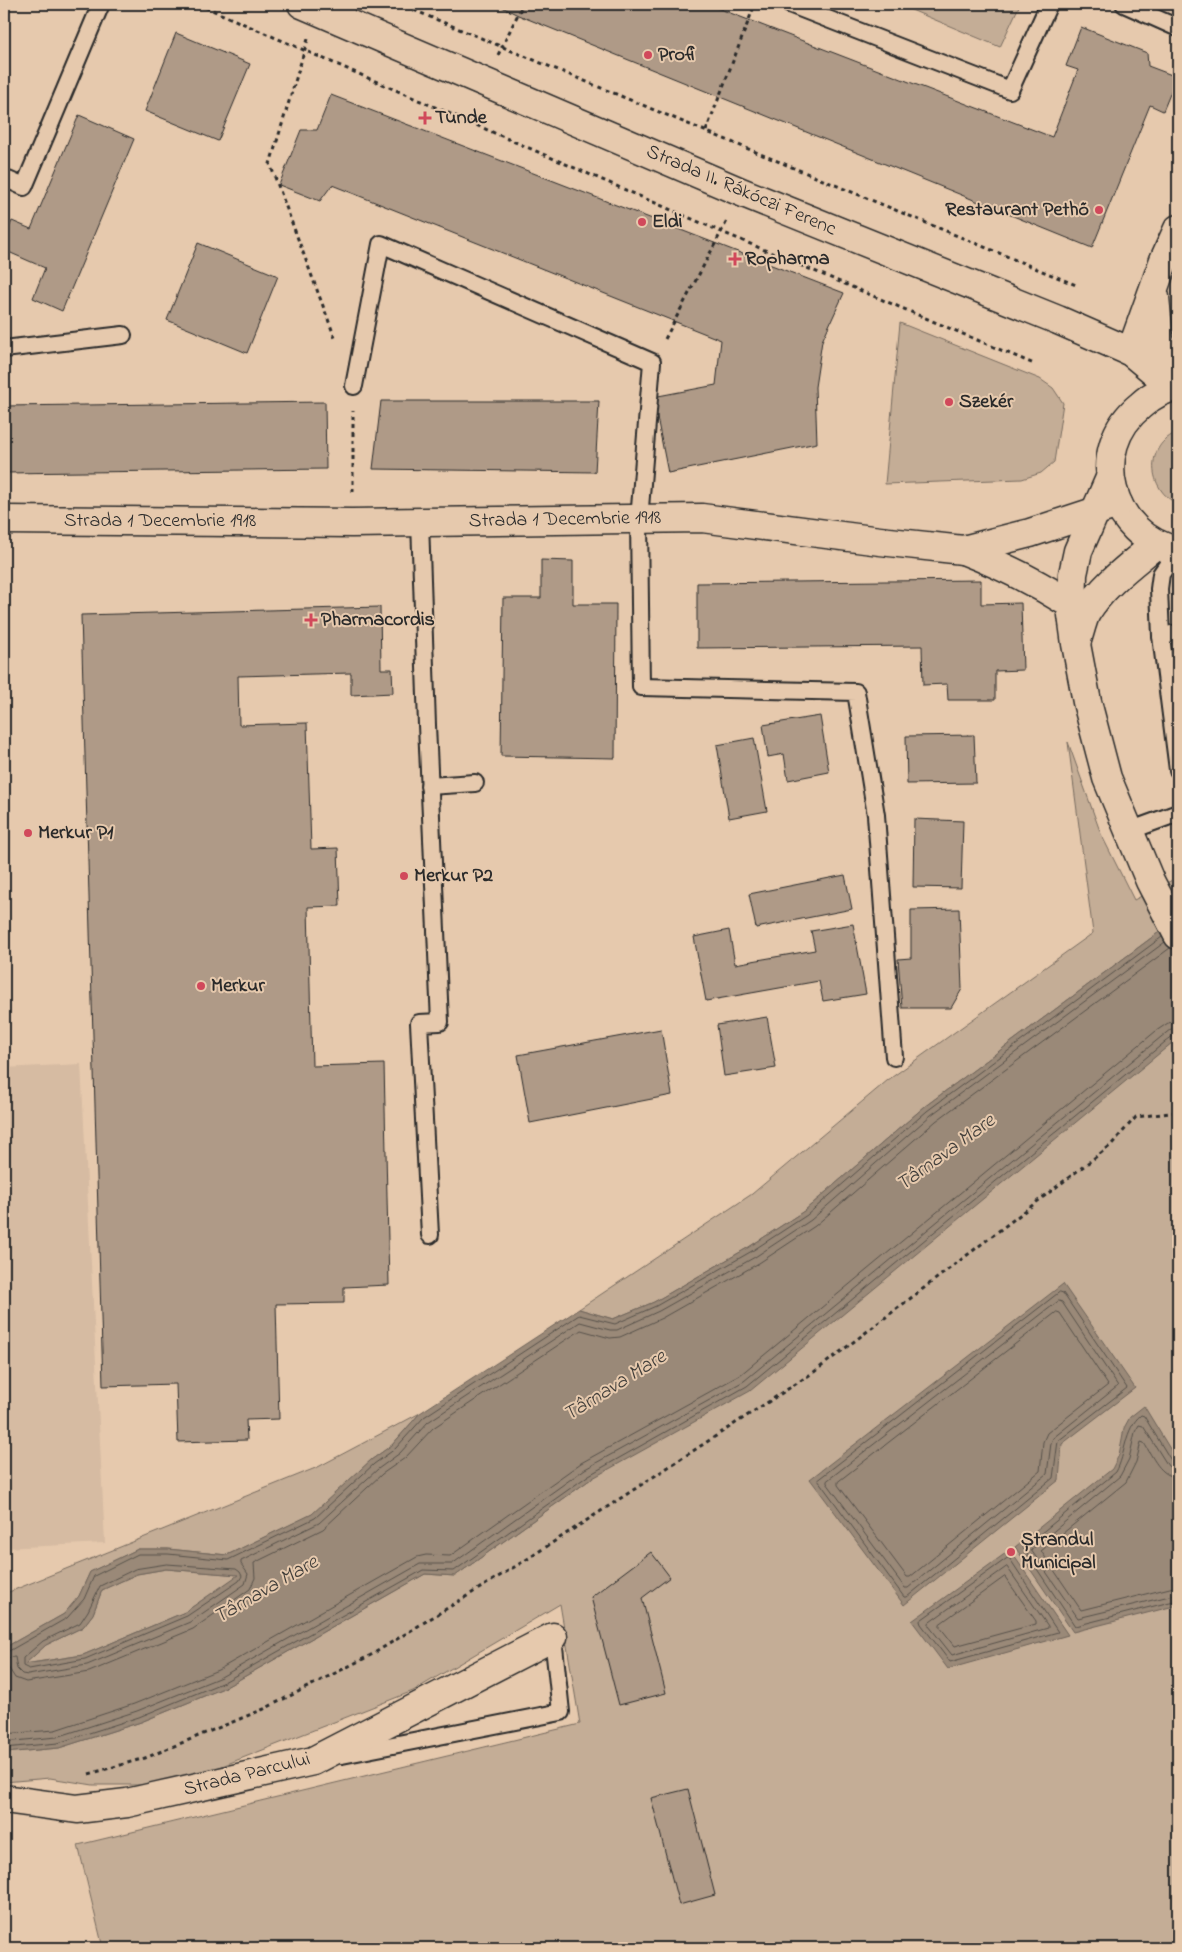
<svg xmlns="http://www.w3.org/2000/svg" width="1182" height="1952" viewBox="0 0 1182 1952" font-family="'Indie Flower',sans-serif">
	<rect width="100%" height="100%" fill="#e6c9ad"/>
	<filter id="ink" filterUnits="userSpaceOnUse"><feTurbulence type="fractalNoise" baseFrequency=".02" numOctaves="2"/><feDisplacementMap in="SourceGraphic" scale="10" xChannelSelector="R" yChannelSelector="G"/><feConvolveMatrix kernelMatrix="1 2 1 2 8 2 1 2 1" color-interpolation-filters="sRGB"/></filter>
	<g filter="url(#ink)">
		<path fill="#d6bba2" d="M81,1064l24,479 -101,5v-480z"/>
		<g fill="#c4ad96" stroke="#786c60">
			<path d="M897,4h123l-20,43z"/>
			<path d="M900,323l140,56 13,9 10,15 -9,59 -13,11 -19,6 -137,5z"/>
			<path d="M1178,432v72c-31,-14 -34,-59 0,-72z"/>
			<path d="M1068,742l33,92 33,66 44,-23v41l-254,189 -120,104 -55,36 -95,55 -41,17 -34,-10 173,-115 136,-114 205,-147z"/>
			<path d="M1178,1038v910h-1075l-25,-103 502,-121 -20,-120 -147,87 -196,77 -66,17h-58l-43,-7 -46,4v-29l55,-5 82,-26 85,-35 199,-113 30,2 136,-97z"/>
			<path d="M420,1413l-28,32 -21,15 -58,54 -86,41 -59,-6h-30l-48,23 -11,24 -15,18 -60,34v-54l314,-127z"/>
			<path d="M166,1569l73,6 -54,37 -102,43 -59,9 22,-19 37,-18 10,-13 9,-24 35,-16z"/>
		</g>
		<g fill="#9a8978" stroke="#6e6359" fill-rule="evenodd">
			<path d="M1178,918v120l-428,353 -159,88 -136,97 -30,-2 -199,113 -85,35 -82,26 -55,5v-105l60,-34 15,-18 11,-24 48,-23h30l59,6 85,-41 59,-54 21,-15 28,-32 159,-104 34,10 41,-17 95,-55 55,-36 120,-104zM166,1569l72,6 -53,37 -102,43 -58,9 21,-19 37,-18 10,-13 9,-24 35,-16z"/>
			<path d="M1063,1284l72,104 -73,56 -3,36 -155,125 -94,-126z"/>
			<path d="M1144,1406l34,56v143l-105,27 -58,-85 97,-78 7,-14 5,-27 6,-11z"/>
			<path d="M1010,1550l58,85 -120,34 -36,-48z"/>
		</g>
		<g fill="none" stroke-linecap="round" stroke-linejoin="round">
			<g stroke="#57514a" stroke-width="1">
				<path d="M1060,1292l3,1 64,95 -69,53 -5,37 -146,119h-3l-86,-117z"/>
				<path d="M1059,1301l3,1 56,84 -65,52 -2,5 -4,31 -139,114h-3l-78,-105v-2z"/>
				<path d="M1057,1312l3,1 48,72 -61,48 -4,9 -3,29 -130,106h-3l-69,-92v-3z"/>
				<path d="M1178,1464l-6,-2 -28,-46 -3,-1c-17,14 -15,39 -25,57l-93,76 52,78 103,-26"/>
				<path d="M1178,1470l-5,-1 -5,-3 -25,-40 -4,-1 -4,7 -6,27 -9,17 -89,74 47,68 100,-24"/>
				<path d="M1178,1477c-18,0 -25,-20 -34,-34l-3,-1 -5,20 -10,20 -85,69 40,59 97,-24"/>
				<path d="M1008,1558l2,1 48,73 -108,30 -29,-38 -1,-3z"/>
				<path d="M167,1564l69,5 4,3 2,4 -3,5 -52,35 -102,43 -56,10 -6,-3v-8l20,-17 37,-18 8,-12 12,-25 35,-17z"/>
				<path d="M1007,1567l41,59v2l-96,27 -23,-29v-3z"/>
				<path d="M1005,1577l31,44v3l-81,22 -15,-19v-3z"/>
				<path d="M4,1652l5,-1 58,-33 17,-19 10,-23 44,-22h30l60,6 87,-42 59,-54 21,-15 29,-32 155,-102 36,9 41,-18 96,-55 55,-36 120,-104 235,-174"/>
				<path d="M4,1658l11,-1 2,12 5,5 6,1 59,-10 103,-43 55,-38 3,-10 -7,-10v-3l78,-38 59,-54 22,-16 28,-31 152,-100 30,8h7l42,-19 96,-54 56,-37 120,-105 234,-173"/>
				<path d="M4,1666l4,1 7,11 11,4 63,-10 104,-43 57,-40 5,-11 -1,-15 69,-34 59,-55 23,-16 28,-30 148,-98 29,8 10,-1 42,-19 97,-55 56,-37 121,-105 234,-173"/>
				<path d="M4,1734l51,-4 79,-26 84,-34 199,-113 9,-2 24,1 131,-93 159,-88 416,-344 12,-8 10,-2"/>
				<path d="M4,1742l53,-5 80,-26 84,-34 199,-113h32l133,-95 159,-88 417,-344 10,-8 7,-1"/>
				<path d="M4,1748l54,-5 81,-26 85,-35 199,-112 31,1 135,-96 158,-89 418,-344 9,-7 4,-1"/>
			</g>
		</g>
		<g fill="#af9a87" stroke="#2b2b2b">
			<path d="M496,4h211l345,133 26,-67 -12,-4 15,-39 66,26 1,13 29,11 -14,34 -13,-6 -58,143 -574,-233z"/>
			<path d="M176,33l74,31 -32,77 -73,-30z"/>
			<path d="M331,95l513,198 -22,48 -7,46 2,56 -149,30 -15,-76 63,-12 5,-45 -389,-155 -12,16 -41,-16 22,-55h16z"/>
			<path d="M79,115l55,24 -72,172 -29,-13 12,-30 -41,-18v-10l8,-19 19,8z"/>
			<path d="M198,243l80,33 -31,77 -80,-33z"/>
			<path d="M381,401h218l-4,71 -222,-3z"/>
			<path d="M325,402l1,67 -322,4v-67z"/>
			<path d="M541,560l32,1v43h43l-1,154 -114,-2 2,-158h38z"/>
			<path d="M981,580v24l40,-1 2,67 -28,1v29h-47l-1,-16 -24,1 -1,-39 -225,2v-65z"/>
			<path d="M380,607l1,62h11l1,24 -42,2v-22l-113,3 1,49 68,-2 4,126 27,-1 2,58 -32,1 4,159 72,-2 5,221 -45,2v16l-68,1 3,115 -33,1 1,20 -69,2 -2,-58 -73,2 -22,-771z"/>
			<path d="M820,716l9,56 -41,8 -4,-26 -16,3 -5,-32z"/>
			<path d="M974,735l2,48 -69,1 -1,-48z"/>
			<path d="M754,738l13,73 -38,7 -12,-73z"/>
			<path d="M914,819l49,2 -2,67 -48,-1z"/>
			<path d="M845,875l7,34 -96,19 -7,-34z"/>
			<path d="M959,909l3,80 -11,19h-49l-4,-49 13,-1v-48z"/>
			<path d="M853,924l13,70 -43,7 -4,-20 -113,20 -12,-64 35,-7 6,34 80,-14 -4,-19z"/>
			<path d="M767,1017l9,51 -52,8 -7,-51z"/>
			<path d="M661,1029l11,66 -142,28 -12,-68z"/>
			<path d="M651,1552l19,25 -28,21 24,95 -47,12 -28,-108z"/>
			<path d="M688,1789l27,106 -36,10 -28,-107z"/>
		</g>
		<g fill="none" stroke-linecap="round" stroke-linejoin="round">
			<defs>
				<g id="service">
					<path d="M789,4l221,86 39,-86"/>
					<path d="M1124,4l54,24"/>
					<path d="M341,21l7,-17"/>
					<path d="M4,178l20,9 77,-183"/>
					<path d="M4,349l119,-14"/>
					<path d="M354,386l27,-142 271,118 -13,158 2,167 215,5 20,123 18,242"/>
					<path d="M420,522l7,203 13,297 -21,1 11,212"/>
					<path d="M1177,551l-16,23 -2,15 2,47 17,134"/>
					<path d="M1161,636l17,-3"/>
					<path d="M429,786l46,-3"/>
					<path d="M1129,831l49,-18"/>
					<path d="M342,1755l219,-43 -8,-75"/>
				</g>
				<g id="minor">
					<path d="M1155,297l4,42 14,48"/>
					<path d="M1131,352l33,-92 14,-31"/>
					<path d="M4,1799l73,10 50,-6 186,-42 240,-124"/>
				</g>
				<g id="secondary">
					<path d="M302,4l439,188 317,128 73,32 42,35"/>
					<path d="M1178,387c-14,1 -27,9 -37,18 -56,45 -31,132 37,146"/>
					<path d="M1110,478l-32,73 -5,23 -1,41 4,29 11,58 20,76 43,103 28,54"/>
					<path d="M4,520l348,3 350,-5 178,23 83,9 67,-17 88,-29"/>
					<path d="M963,550c39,15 74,33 109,55"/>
					<path d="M1077,640c3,-8 5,-19 9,-27 17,-28 45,-48 70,-69"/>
				</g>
			</defs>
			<use href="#service" stroke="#2b2b2b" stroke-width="20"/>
			<use href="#minor" stroke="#2b2b2b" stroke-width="31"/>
			<use href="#secondary" stroke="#2b2b2b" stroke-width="31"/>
			<g stroke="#2b2b2b" stroke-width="3" stroke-dasharray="4 4" stroke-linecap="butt">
				<path d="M198,4l524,228 312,132"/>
				<path d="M399,4l677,281"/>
				<path d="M308,39l-38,125 65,174"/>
				<path d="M498,55l25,-51"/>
				<path d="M706,131l49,-127"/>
				<path d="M665,339l62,-118"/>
				<path d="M353,492v-81"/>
				<path d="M89,1774l56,-16 119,-49 107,-54 158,-97 285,-186 296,-226 26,-29 42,-5"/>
			</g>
			<use href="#service" stroke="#e6c9ad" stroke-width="16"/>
			<use href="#minor" stroke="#e6c9ad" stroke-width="28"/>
			<use href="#secondary" stroke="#e6c9ad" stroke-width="28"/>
		</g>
	</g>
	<g fill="#d1495b" stroke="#e6c9ad" stroke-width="2">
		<circle cx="648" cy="55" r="5"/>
		<path d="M422.5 110.5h5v5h5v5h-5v5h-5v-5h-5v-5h5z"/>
		<circle cx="1099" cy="210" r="5"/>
		<circle cx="642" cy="222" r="5"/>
		<path d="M732.5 251.5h5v5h5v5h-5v5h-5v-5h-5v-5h5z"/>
		<circle cx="949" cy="402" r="5"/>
		<path d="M308.5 612.5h5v5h5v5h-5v5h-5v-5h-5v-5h5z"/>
		<circle cx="28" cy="833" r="5"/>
		<circle cx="404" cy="876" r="5"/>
		<circle cx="201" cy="986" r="5"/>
		<circle cx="1011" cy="1552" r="5"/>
	</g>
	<g text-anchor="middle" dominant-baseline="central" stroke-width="4" stroke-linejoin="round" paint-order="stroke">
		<g font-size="20" font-weight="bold" fill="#2b2b2b" stroke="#e6c9ad" text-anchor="start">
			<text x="658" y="55">Profi</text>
			<text x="435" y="118">Tunde</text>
			<text x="1089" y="210" text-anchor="end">Restaurant Pethő</text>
			<text x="652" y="222">Eldi</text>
			<text x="745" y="259">Ropharma</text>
			<text x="959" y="402">Szekér</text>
			<text x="321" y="620">Pharmacordis</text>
			<text x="38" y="833">Merkur P1</text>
			<text x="414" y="876">Merkur P2</text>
			<text x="211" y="986">Merkur</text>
			<text x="1021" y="1540">Ștrandul<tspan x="1021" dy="23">Municipal</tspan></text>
		</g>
		<g font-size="20" fill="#2b2b2b" stroke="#e6c9ad">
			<text transform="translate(741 191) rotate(23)">Strada II. Rákóczi Ferenc</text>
			<text transform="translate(565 520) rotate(-1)">Strada 1 Decembrie 1918</text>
			<text x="160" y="521">Strada 1 Decembrie 1918</text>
			<text transform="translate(247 1775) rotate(-14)">Strada Parcului</text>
		</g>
		<g font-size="21" font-style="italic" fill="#413e3a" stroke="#e6c9ad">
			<text transform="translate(946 1153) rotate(-36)">Târnava Mare</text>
			<text transform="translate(615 1386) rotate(-32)">Târnava Mare</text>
			<text transform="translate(266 1590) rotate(-30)">Târnava Mare</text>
		</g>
	</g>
	<rect width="1182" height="1952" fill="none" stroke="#e6c9ad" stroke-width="20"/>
	<rect x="10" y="10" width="1162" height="1932" fill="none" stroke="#2b2b2b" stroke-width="2" filter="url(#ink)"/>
</svg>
